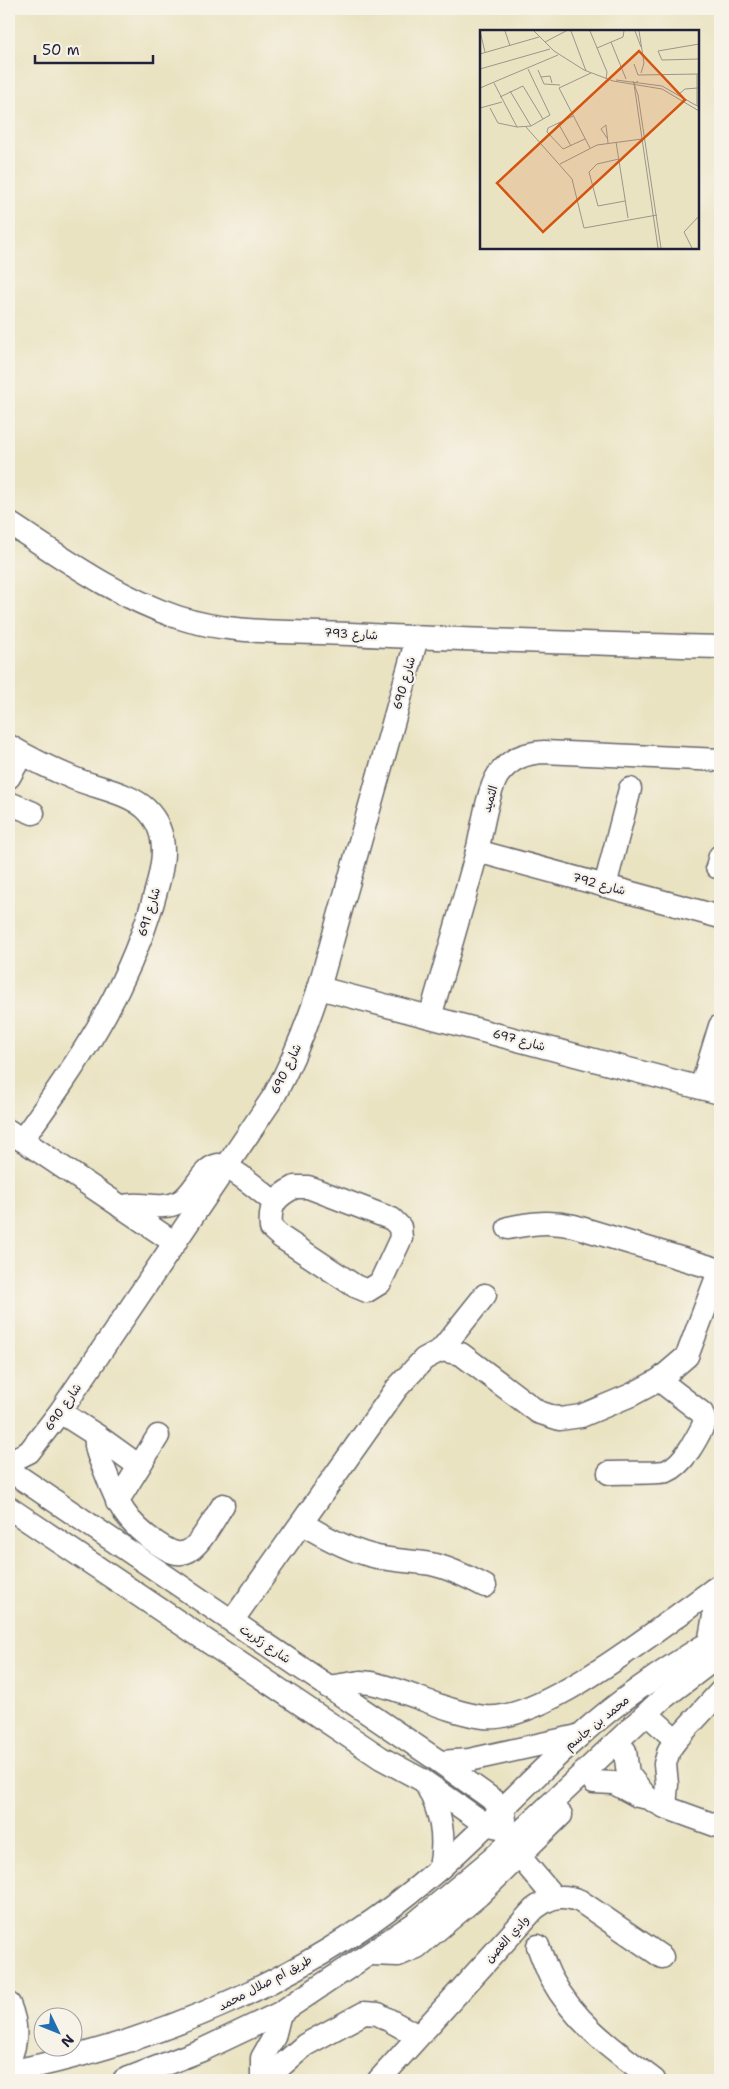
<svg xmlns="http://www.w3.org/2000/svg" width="729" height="2089" viewBox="0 0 729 2089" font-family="'Shantell Sans','Playpen Sans Arabic',sans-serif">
	<rect width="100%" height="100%" fill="#f7f3e8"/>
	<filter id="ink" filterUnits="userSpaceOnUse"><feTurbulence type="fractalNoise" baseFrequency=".02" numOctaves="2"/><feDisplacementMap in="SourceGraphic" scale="10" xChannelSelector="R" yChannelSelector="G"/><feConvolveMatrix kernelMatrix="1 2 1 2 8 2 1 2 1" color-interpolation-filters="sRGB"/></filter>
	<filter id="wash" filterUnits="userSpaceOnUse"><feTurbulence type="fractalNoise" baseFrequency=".0096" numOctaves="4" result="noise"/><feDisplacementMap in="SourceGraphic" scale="20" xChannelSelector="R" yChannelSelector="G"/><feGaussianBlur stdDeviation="1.12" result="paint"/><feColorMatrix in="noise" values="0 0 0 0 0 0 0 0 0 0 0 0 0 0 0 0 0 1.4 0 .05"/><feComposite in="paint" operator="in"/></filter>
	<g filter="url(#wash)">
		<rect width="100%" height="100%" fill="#eae3c2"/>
	</g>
	<g filter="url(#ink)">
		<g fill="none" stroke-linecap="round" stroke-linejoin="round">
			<defs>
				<g id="minor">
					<path d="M9,523c54,35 106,73 168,94 54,18 116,14 173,17 123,7 247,9 370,13"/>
					<path d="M9,746c20,12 42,23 64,32 23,10 55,14 73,31 28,27 15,64 6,96 -29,94 -74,157 -130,235"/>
					<path d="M9,777l13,-23"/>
					<path d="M9,803l24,10"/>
					<path d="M477,851l243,66"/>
					<path d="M717,867l3,-11"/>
					<path d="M605,886l25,-97"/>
					<path d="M319,988l401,105"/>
					<path d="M430,1017c16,-55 32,-110 47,-165 5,-21 10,-60 21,-77 12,-16 26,-22 46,-23l176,8"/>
					<path d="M701,1088l19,-62"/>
					<path d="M9,1131l166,112"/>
					<path d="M295,1187h13l84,32 8,8 1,11 -21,45 -13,8 -12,-5 -74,-49 -10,-9c-2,-23 4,-31 24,-41z"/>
					<path d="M121,1207c19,-7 39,5 58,-5 16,-8 21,-33 39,-37 16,2 43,27 56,37"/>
					<path d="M508,1228c24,-5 41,-7 66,-2l146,44"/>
					<path d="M441,1350l20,4 77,58 22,7 21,-3 50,-21 28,-15 28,-24 33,-87"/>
					<path d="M60,1412l36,23c-2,13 4,24 9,36 12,33 22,53 53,73 8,5 17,12 28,8 13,-4 29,-35 37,-47"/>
					<path d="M96,1435l43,31"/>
					<path d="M9,1462l20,-10 31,-40 214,-316c19,-35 33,-70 45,-108l98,-350"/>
					<path d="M9,1470l431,292 63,45 2,13"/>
					<path d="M609,1473c10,-1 51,1 58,-2 17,-7 30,-33 38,-49l-3,-9 -43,-33"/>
					<path d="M117,1502l41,-66"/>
					<path d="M9,1508l372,250 41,22 63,44 14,3"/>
					<path d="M303,1524c23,14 48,27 74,33 18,4 36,4 54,7 19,4 37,13 54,22"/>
					<path d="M232,1621l165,-233 27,-29 17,-9 44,-55"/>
					<path d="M709,1643l5,-27 -1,-26"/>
					<path d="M328,1687l32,-5 11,1c38,8 74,29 113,34 59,7 186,-98 236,-132"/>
					<path d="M655,1721l21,19"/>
					<path d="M625,1751l3,23 17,21"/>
					<path d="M440,1762l29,-2 109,-24"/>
					<path d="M594,1782l20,1 24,13 10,2 17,9 55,20"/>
					<path d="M426,1784c15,28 20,52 14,84"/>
					<path d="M665,1807l2,-23 -2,-20 4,-14 7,-10 44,-48"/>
					<path d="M520,1857l33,39"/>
					<path d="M538,1946c4,11 8,22 13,32 25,46 63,72 103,102"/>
					<path d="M371,1954l27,1 19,-8 62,-52 82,-80"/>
					<path d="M9,2004c8,19 9,38 0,56"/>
					<path d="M9,2072c157,-32 308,-97 430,-203 48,-42 91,-90 139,-132 43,-39 93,-72 142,-101"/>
					<path d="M263,2078l11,-6 31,-27 59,-32 14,1 40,22"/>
					<path d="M124,2080l78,-30 78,-37 134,-89 78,-65 170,-160 58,-44"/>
					<path d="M262,2080v-22l12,-21 6,-24"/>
					<path d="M379,2080l155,-171c16,-12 27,-16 46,-8l82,56"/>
				</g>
			</defs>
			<use href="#minor" stroke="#68666a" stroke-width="25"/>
			<use href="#minor" stroke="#fff" stroke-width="22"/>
		</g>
	</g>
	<g text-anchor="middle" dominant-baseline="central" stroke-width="4.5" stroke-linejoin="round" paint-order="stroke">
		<g font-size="12" fill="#22223b" stroke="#f7f3e8">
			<text transform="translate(351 634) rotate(3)">شارع 793</text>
			<text transform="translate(404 683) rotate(-74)">شارع 690</text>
			<text transform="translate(490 799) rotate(-74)">الثميد</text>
			<text transform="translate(599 884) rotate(15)">شارع 792</text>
			<text transform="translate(149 912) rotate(-73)">شارع 691</text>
			<text transform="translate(519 1040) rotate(15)">شارع 697</text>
			<text transform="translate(286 1069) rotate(-64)">شارع 690</text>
			<text transform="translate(63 1407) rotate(-55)">شارع 690</text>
			<text transform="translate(265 1644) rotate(34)">شارع زكريت</text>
			<text transform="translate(597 1723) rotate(-39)">محمد بن جاسم</text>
			<text transform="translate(507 1939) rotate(-48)">وادي الغصن</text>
			<text transform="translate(265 1983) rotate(-28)">طريق ام صلال محمد</text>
		</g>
	</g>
	<g transform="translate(480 30)">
		<rect width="219" height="219" fill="#eae3c2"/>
		<path fill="none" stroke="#9a968c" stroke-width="1" d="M0,1l5,21M25,1l5,15M54,1l20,20 30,19 29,11 49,8 37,22M91,1l15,40M110,1l17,41 -1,7M155,1l6,16M159,1l5,32 -3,10M65,12l21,-11M131,12l15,37M219,14l-41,7 4,9 37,-1M117,18l26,-11 1,-6M0,24l59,-17M154,34l4,11 61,-1M0,39l70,-20M58,40l6,14 16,1M61,47l9,-1 2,7M136,50l46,6 37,21M153,51l5,14 23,153M158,51l-4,3 24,164M14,53l23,44M0,58l78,-33M30,61l21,35M199,64l6,-5 13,-1M20,67l23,-11 20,33M217,76v-32M0,78l22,-6M10,78l8,15 19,4 14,-1 19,-11 -22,-46M93,86l-25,12 -1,4 16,17 22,-10M78,93l13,23M46,97l46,52 12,49 73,-13M127,108l-6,-9 5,-4 2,18M136,112l12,76M110,118l-31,-60 32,-15M139,129l-22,5 -8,8 9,34 27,-5M80,134l37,-19 45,-6M212,218l-8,-16 15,-16"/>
		<path fill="#d45411" fill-opacity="0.15" stroke="#d45411" stroke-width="2.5" d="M159,21l46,49 -142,132 -46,-49z"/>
		<rect width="219" height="219" fill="none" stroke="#22223b" stroke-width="2.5"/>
	</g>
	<rect width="729" height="2089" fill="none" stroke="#f7f3e8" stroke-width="30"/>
	<g transform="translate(58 2032) rotate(133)"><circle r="24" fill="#f7f3e8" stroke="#a29fa3"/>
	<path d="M0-4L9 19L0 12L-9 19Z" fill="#1f6fb2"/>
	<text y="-8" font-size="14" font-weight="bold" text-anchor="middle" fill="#22223b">N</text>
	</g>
	<path d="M35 55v8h118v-8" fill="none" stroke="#22223b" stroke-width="2.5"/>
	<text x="42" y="55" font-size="15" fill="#22223b" stroke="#f7f3e8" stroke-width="4" paint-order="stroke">50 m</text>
</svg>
